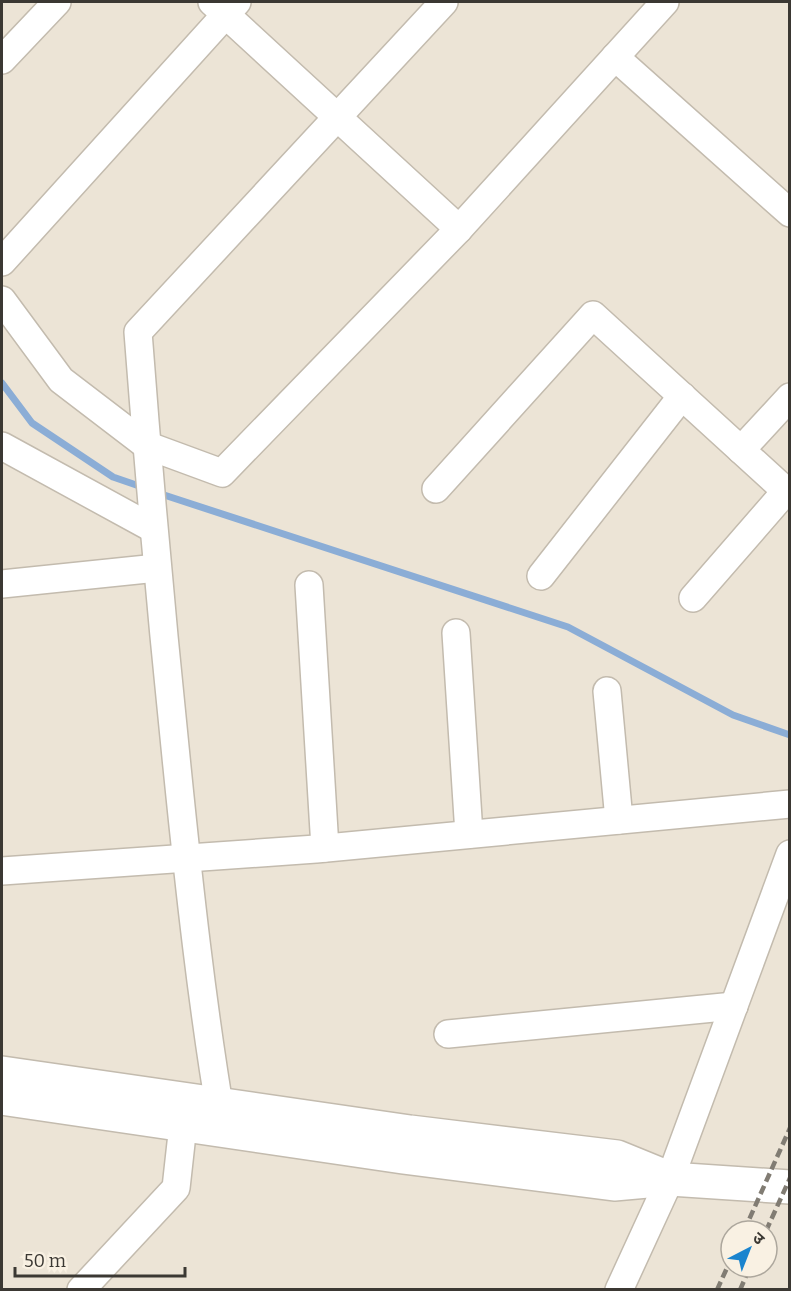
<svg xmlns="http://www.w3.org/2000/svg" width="791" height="1291" viewBox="0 0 791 1291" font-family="Bitter,'Noto Sans Devanagari',serif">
	<rect width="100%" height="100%" fill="#ece4d6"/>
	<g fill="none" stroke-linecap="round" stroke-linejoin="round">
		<g stroke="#8badd6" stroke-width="7">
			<path d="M2,383l30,40 81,54 32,11"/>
			<path d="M158,493l410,134 165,88 57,20"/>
		</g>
		<defs>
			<g id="street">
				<path d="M212,2l247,227"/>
				<path d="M615,57l175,156"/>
				<path d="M2,60l55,-58"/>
				<path d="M2,262l235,-260"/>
				<path d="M2,300l59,80 85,65 76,28 237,-244 206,-227"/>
				<path d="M2,446l150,82"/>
				<path d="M741,450l49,-53"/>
				<path d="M436,489l157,-174 193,176 -93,107"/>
				<path d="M541,576l141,-180"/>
				<path d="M2,584l155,-16"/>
				<path d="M309,585l16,263"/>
				<path d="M456,633l13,201"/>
				<path d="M607,691l12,129"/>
				<path d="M2,871l314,-22 474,-45"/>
				<path d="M448,1034l286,-28"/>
				<path d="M222,1123c-20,-118 -33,-237 -45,-356 -15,-145 -28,-290 -39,-435l306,-330"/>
				<path d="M81,1290l95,-102 7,-63"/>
				<path d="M619,1290l51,-111 120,-325"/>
			</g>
			<g id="secondary">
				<path d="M2,1073l408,59 207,25 49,20"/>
				<path d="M2,1098l401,59 211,27 56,-5 120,8"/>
			</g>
		</defs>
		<use href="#street" stroke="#c3bbae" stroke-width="30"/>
		<use href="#secondary" stroke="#c3bbae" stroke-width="36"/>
		<use href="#street" stroke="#fff" stroke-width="27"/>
		<use href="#secondary" stroke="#fff" stroke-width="33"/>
		<g stroke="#817c73" stroke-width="4.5" stroke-dasharray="9 4.5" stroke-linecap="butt">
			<path d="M744,1231l46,-103"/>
			<path d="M766,1231l24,-53"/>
			<path d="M717,1290l14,-31"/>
			<path d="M740,1290l10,-23"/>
		</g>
	</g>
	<rect width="791" height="1291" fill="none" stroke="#3b3833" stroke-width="6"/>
	<g transform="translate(749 1249) rotate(42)"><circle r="28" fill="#f9f1e3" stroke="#ada79d" stroke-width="1.5"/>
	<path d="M0-4.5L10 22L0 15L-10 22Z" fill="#1a84ce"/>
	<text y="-9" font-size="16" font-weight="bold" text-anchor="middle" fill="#3b3833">उ</text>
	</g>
	<path d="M15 1267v9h170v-9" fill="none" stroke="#3b3833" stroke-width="3"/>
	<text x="24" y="1267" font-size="18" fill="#3b3833" stroke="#f9f1e3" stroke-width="4.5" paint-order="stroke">50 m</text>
</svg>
